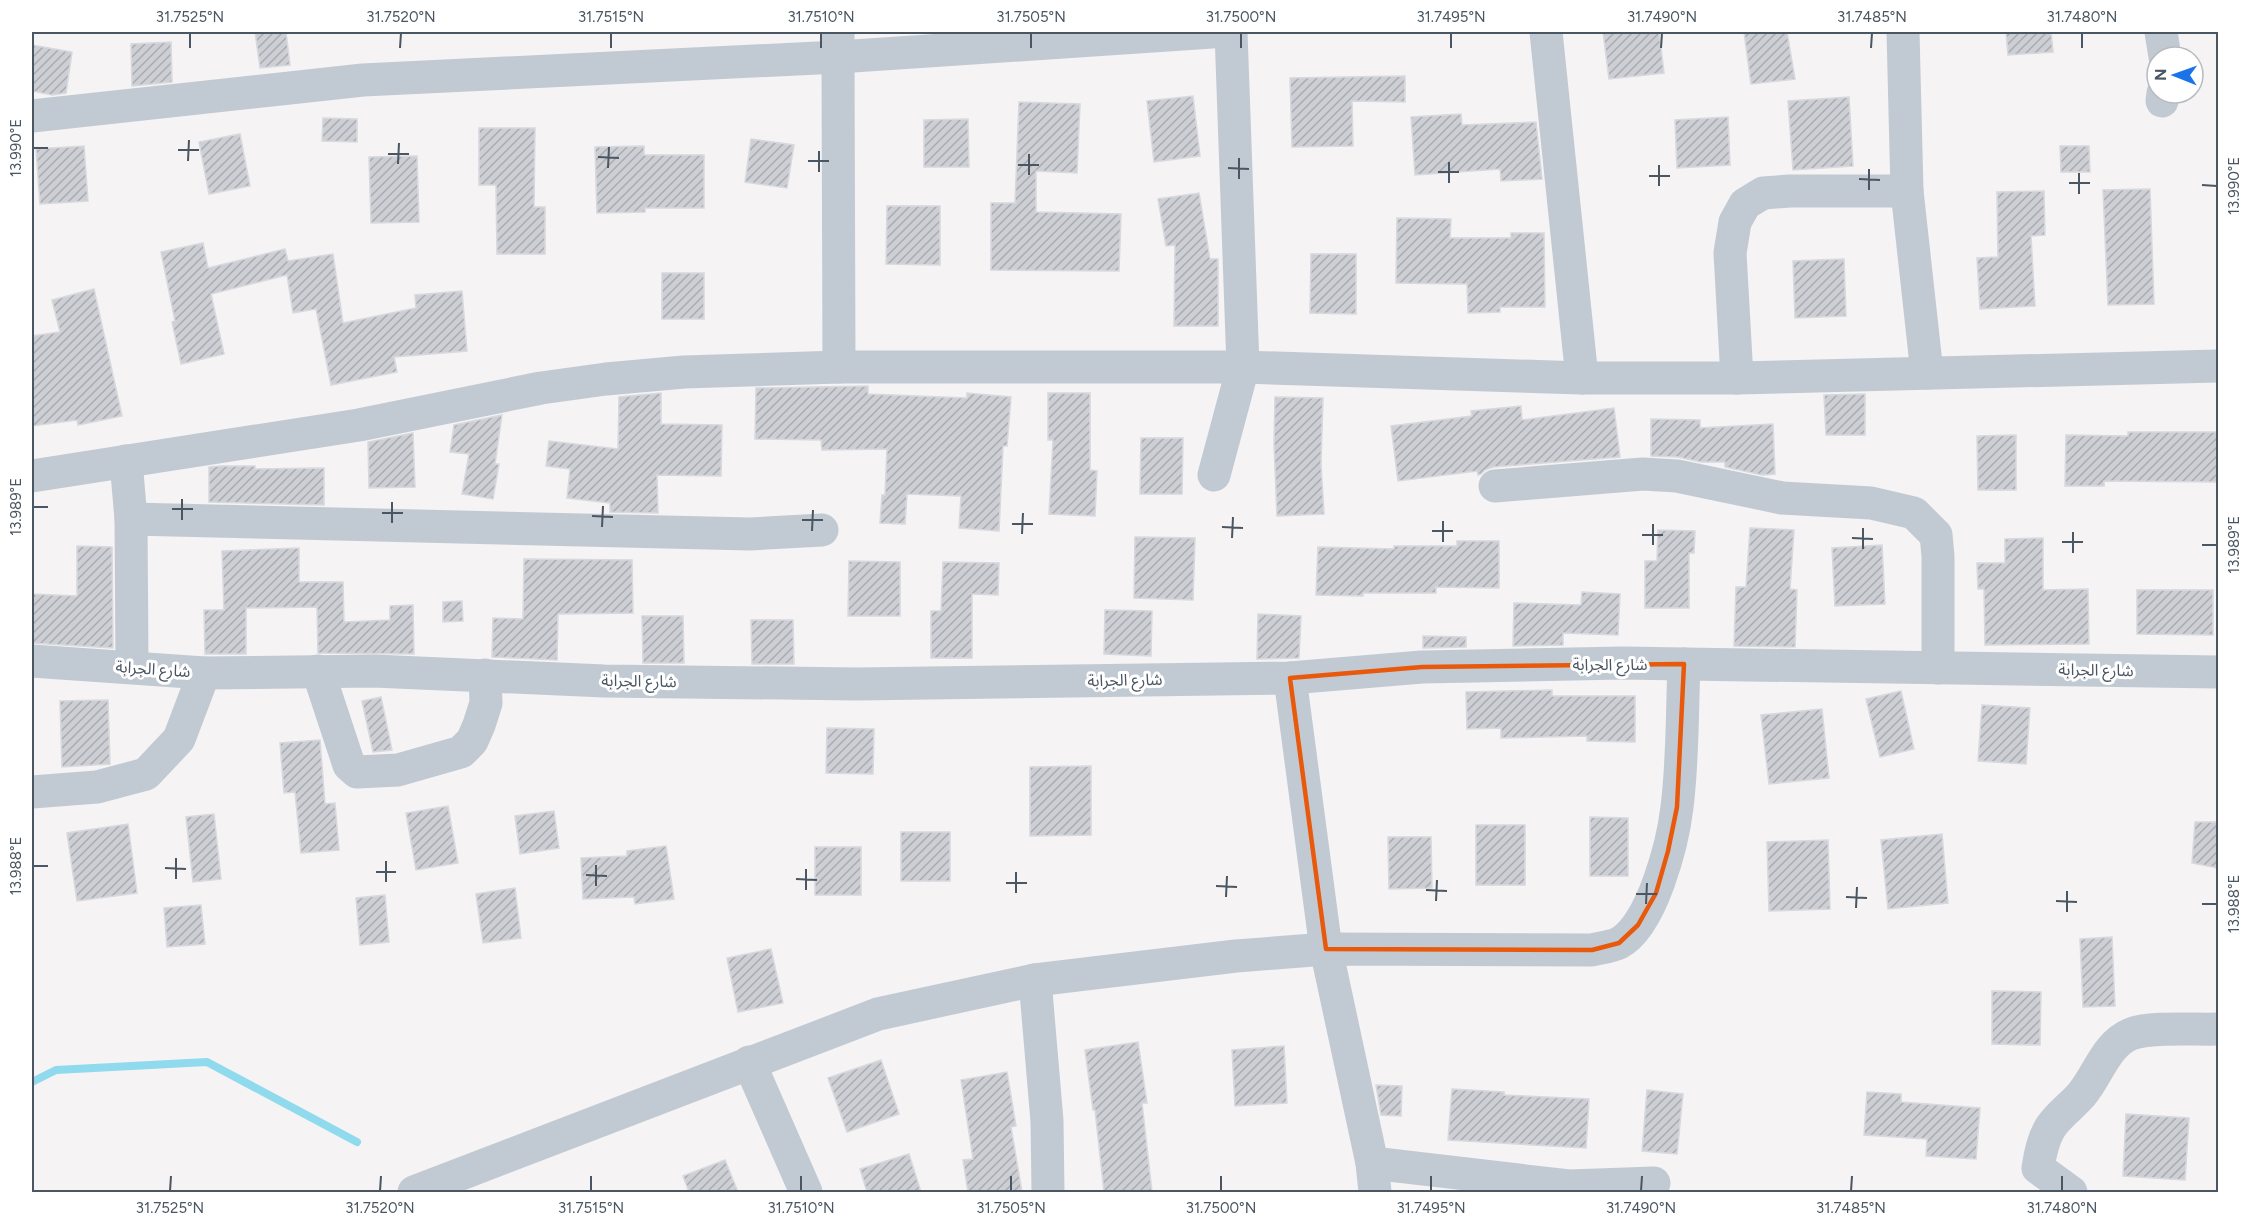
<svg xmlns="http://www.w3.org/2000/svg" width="2250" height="1224" viewBox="0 0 2250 1224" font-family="Figtree,'Noto Sans Arabic',sans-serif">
	<defs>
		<pattern id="building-hatch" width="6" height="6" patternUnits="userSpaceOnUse" patternTransform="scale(1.5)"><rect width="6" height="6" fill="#cdcfd5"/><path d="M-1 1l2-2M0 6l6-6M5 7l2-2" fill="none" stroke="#a8abb0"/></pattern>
	</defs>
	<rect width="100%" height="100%" fill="#f5f3f3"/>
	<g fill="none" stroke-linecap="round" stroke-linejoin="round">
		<path stroke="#90daee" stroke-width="8" d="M32,1082l24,-12 151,-8 150,80"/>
	</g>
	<g fill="url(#building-hatch)" stroke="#d7d9de" stroke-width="1.5">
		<path d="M255,32h31l4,33 -30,3z"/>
		<path d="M1603,32h56l5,41 -55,6z"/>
		<path d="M1744,32h43l8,47 -44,5z"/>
		<path d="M2006,32h45l2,20 -45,3z"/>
		<path d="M171,42l1,40 -40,4 -1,-42z"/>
		<path d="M32,45l40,7 -6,41 -14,2 -20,-4z"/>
		<path d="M1405,76v26l-53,-1 1,45 -61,1 -2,-69z"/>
		<path d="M1193,96l7,60 -46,6 -7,-61z"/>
		<path d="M1849,97l4,69 -60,4 -5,-69z"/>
		<path d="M1019,102l61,2 -3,69 -41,-2v41l85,2 -2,57 -128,-1v-67h24z"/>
		<path d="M1461,114l1,11 74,-3 6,57 -41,2 -1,-12 -85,6 -4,-58z"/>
		<path d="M1728,117l2,48 -53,3 -2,-48z"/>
		<path d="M323,118l34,1v23l-35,-1z"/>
		<path d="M968,119l1,48h-45v-47z"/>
		<path d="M479,128h56l-1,79h11v47h-48l-1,-69h-17z"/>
		<path d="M240,134l10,52 -41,8 -10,-52z"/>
		<path d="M751,139l43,6 -7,43 -42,-6z"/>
		<path d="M84,146l4,55 -48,3 -4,-55z"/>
		<path d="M644,146v9h60v53h-59v4l-48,1 -2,-66z"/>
		<path d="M2060,146h29l1,26h-29z"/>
		<path d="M417,156l2,66 -48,1 -2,-66z"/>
		<path d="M2150,189l4,115 -46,1 -5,-115z"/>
		<path d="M2044,191l1,44 -14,1 4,70 -55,3 -3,-51 21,-1 -1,-65z"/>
		<path d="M1199,193l11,66h8v67h-44l1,-81 -9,1 -8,-47z"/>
		<path d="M887,206h53v59l-54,-1z"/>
		<path d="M1397,218l54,1 -1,19h61v-5h33l1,74h-45v5l-32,1 -1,-29 -71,-1z"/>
		<path d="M203,243l5,25 77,-19 3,12 45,-7 10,69 73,-15 -1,-13 47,-4 5,60 -73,6 3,15 -66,13 -15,-76 -23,4 -6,-38 -76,19 13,60 -43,10 -9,-42 3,-1 -14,-69z"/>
		<path d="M1311,254h45v60l-46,-1z"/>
		<path d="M1844,259l2,57 -51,2 -2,-57z"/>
		<rect x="662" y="273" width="42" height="46"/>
		<path d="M94,289l28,127 -44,9 -1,-5 -45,6v-90l28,-4 -8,-32z"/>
		<path d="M868,386v8l99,4v-5l44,4 -4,49h-4l-4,85 -40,-3 2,-32 -54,-2 -2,30 -25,-1 2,-28h3l2,-46 -65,1 -1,-10 -66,-1 1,-51z"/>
		<path d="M661,393v31l61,1 -1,51 -64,-1 1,38 -48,-1v-9l-43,-5 3,-29 -24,-3 3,-25 69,8 1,-52z"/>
		<path d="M1048,393h42v77l7,1 -2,45 -46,-2 4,-74h-5z"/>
		<path d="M1865,394v41h-39l-2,-40z"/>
		<path d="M1275,397l48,1 -2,66 3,50 -47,2 -3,-72z"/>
		<path d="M1521,406l1,14 92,-12 6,49 -127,10 -8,3 -4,4 -3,1 -1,-4 -79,10 -7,-55 81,-10 -1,-5z"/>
		<path d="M502,415l-7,49h4l-6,35 -31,-5 7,-40 -19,-2 4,-27z"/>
		<path d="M1651,419l49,1v8l73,-4 2,50 -13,1 -37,-8v-5h-24l-23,-5 -27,-1z"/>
		<path d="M2128,432h90v50l-114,-1v5h-39l1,-51 62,1z"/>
		<path d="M413,433l2,54 -46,1 -1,-46z"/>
		<path d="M2016,435v55h-38l-1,-54z"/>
		<path d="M1141,438h42l-1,56h-42z"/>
		<path d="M220,466h35v3l69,-1v37l-115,-3v-35z"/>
		<path d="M1750,528l44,2 -4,59 7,1 -2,57 -61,-1 2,-59h10z"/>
		<path d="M1658,530l37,1 -1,22h-5v55h-44v-47h12z"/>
		<path d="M1135,537l60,1 -2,62 -59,-2z"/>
		<path d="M2043,538v52l45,-1 1,55 -104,1 -1,-56h-6l-1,-26h28v-24z"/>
		<path d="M1457,541h42v47l-63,-1v6h-73v3l-47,-1 2,-48 76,2v-3h63z"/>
		<path d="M1882,545l3,59 -50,2 -3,-58z"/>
		<path d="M77,546l35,1 1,101 -81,-5v-49l45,2z"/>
		<path d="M299,548v34h44l1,40 46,-2v-14l23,-1 1,49 -96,-1 -1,-46 -71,1v46h-41l-1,-44h20l-2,-59z"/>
		<path d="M524,559l108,1 1,53 -75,1 -1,46 -65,-3 1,-39 30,1z"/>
		<path d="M849,561l51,1v54h-52z"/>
		<path d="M943,562l56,1 -1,32 -26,-1v64h-41v-47h10z"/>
		<path d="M2137,590h76v45l-76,-1z"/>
		<path d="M1582,592l38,2 -2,41 -55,-2v12l-50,1 1,-43 67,2z"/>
		<path d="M462,601l1,20 -20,1v-20z"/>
		<path d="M1105,610l47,1 -1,45 -47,-2z"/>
		<path d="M1258,614l43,2 -2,42 -42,1z"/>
		<path d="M642,616h41l1,47h-41z"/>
		<path d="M751,620h42l1,44h-42z"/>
		<path d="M1423,636l43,1v10l-43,1z"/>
		<path d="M1552,690v6h83v46l-48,-1v-5l-86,2v-10l-34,1 -1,-37z"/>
		<path d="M1901,691l13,58 -34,8 -14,-58z"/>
		<path d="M381,697l11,53 -19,2 -11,-51z"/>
		<path d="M108,700l2,64 -48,3 -2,-66z"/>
		<path d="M1982,705l48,3 -4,56 -48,-3z"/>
		<path d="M1822,709l7,69 -60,6 -8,-69z"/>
		<path d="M827,728l47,1 -1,45 -47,-1z"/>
		<path d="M320,740l5,64 10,-1 4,47 -38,3 -6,-61 -11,1 -4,-50z"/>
		<path d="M1091,766v69l-61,1v-69z"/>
		<path d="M448,806l10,57 -42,7 -10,-57z"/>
		<path d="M554,811l5,37 -39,6 -5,-38z"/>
		<path d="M214,814l7,65 -28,3 -7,-65z"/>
		<path d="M1590,817l38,1v58h-38z"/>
		<path d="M2195,822h23v46l-26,-5z"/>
		<path d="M128,824l9,69 -60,8 -10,-68z"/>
		<rect x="1476" y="825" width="49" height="60"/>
		<rect x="901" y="832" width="49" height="49"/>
		<path d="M1942,834l6,69 -60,6 -7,-69z"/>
		<path d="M1388,837h43l1,51 -43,1z"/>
		<path d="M1828,840l2,69 -61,2 -2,-69z"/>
		<path d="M666,846l8,53 -39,5 -1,-7 -51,2 -2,-41 46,-2v-5z"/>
		<rect x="815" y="847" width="46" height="48"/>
		<path d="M515,888l6,50 -38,5 -7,-49z"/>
		<path d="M385,895l4,47 -29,3 -4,-47z"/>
		<path d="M201,905l4,39 -38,3 -3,-39z"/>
		<path d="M2112,937l3,69 -32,1 -3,-68z"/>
		<path d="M771,949l12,54 -45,9 -11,-54z"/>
		<path d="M1992,991l49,1 -1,53 -48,-1z"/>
		<path d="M1138,1042l9,61h-5l10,89h-48l-9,-82h-2l-8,-60z"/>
		<path d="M1284,1046l3,57 -52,3 -3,-56z"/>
		<path d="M881,1060l18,54 -52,18 -19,-54z"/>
		<path d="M1007,1072l9,54 -5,1 11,65h-54l-5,-32 10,-1 -12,-79z"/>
		<path d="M1376,1085l26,1 -1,30 -20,-1z"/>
		<path d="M1452,1089l52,3v3l85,4 -3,49 -138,-8z"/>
		<path d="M1647,1090l36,4 -6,60 -35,-3z"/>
		<path d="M1867,1092l34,2v8l79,6 -4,51 -50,-3 1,-17 -63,-4z"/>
		<path d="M2126,1114l63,4 -4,62 -62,-4z"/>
		<path d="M909,1154l12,38h-54l-7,-23z"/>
		<path d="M725,1160l13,32h-49l-6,-16z"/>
	</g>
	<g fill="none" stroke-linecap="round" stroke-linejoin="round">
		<g stroke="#c1cad2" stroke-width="33">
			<path d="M1546,32l36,346"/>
			<path d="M1903,32l4,159 20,182"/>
			<path d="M2161,32l4,25"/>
			<path d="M2162,101l1,-8"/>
			<path d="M32,116l331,-36 475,-23v-25"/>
			<path d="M839,367l-1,-310 374,-25"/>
			<path d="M1737,378l-7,-125 5,-31 10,-18 18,-11 27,-2h117"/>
			<path d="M126,461l5,58 1,148"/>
			<path d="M1214,475l29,-108 -12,-335"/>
			<path d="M32,476l327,-51 182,-37 65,-9 78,-7 155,-5h404l339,11h155l481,-12"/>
			<path d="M1495,486l148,-12 34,2 105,22 89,5 43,10 22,22 2,21v112"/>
			<path d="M131,519l619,15 72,-4"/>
			<path d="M32,661l172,12 170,-2 230,10 253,3 433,-6 132,-11 200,-4 596,9"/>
			<path d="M318,671l31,94 8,7 41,-2 63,-18 11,-11 7,-16 7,-22 -1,-28"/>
			<path d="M1290,678l36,271 46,214 3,29"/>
			<path d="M32,792l65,-5 49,-13 33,-35 25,-66"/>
			<path d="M1035,980l12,141 1,71"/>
			<path d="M749,1062l57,130"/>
			<path d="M1372,1163l197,23 85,-3"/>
			<path d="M414,1192l464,-178 157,-34 201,-24 90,-7 266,1c8,-2 19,-3 27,-7 33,-17 54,-101 58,-136 6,-47 5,-96 7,-143"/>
			<path d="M2071,1192l-33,-24c2,-14 5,-28 12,-40 8,-13 22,-22 32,-34 16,-19 24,-50 49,-60 20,-8 64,-4 87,-5"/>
		</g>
	</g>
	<path fill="none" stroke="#e8590c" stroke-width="4.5" stroke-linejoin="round" d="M1684,664l-7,143 -9,44 -12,42 -18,32 -19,18 -27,7 -266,-1 -36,-271 132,-11z"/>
	<path fill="none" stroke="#4a5661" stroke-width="2" d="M190,48v-15M400,48l1,-15M611,48v-15M821,48v-15M1031,48v-15M1241,48v-15M1451,48v-15M1661,48l1,-15M1871,48l1,-15M2082,48v-15M33,148h15M178,150h21M388,154h21M598,157l21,1M188,161l1,-21M808,161h21M398,164l1,-21M1018,165h21M608,168l1,-21M1228,168l21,1M819,172v-21M1438,172h21M1029,175v-21M1649,176h21M1239,179v-21M1859,179l21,1M1449,183v-21M2069,183h21M2202,185l15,1M1659,186v-21M1869,190v-21M2079,194v-21M33,507h15M172,509h21M382,513h21M592,516l21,1M182,520v-21M802,520h21M392,523v-21M1012,524h21M602,527l1,-21M1222,527l21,1M812,531l1,-21M1432,531h21M1022,534l1,-21M1642,535h21M1232,538l1,-21M1852,538l21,1M1443,542v-21M2062,542h21M1653,545v-21M2202,545h15M1863,549v-21M2073,553v-21M33,866h15M165,868l21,1M376,872h20M586,875l21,1M176,879v-21M796,879l21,1M386,882v-21M1006,883h21M596,886v-21M1216,886l21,1M806,890v-21M1426,890l21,1M1016,893v-21M1636,894h21M1226,897l1,-21M1846,897l21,1M1436,901l1,-21M2056,901l21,1M1646,904l1,-21M2202,904h15M1856,908l1,-21M2067,912v-21M170,1191l1,-15M380,1191l1,-15M591,1191v-15M801,1191v-15M1011,1191v-15M1221,1191v-15M1431,1191v-15M1641,1191l1,-15M1851,1191l1,-15M2062,1191v-15"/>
	<g text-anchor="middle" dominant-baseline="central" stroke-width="6" stroke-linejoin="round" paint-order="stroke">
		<g font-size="16" fill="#4a5661" stroke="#fff">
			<text x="1610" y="664">شارع الجرابة</text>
			<text transform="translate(153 669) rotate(4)">شارع الجرابة</text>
			<text transform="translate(2096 670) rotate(1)">شارع الجرابة</text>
			<text transform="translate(1125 680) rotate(-1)">شارع الجرابة</text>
			<text transform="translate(639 681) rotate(1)">شارع الجرابة</text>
		</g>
	</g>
	<rect width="2250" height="1224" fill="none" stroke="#ffffff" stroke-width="66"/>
	<g transform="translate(2175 75) rotate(271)"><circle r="28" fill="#ffffff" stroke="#b7bbc0" stroke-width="1.5"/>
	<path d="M0-4.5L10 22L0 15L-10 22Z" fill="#1a73e8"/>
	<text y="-9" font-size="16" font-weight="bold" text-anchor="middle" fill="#4a5661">N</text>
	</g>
	<rect x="33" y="33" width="2184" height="1158" fill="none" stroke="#4a5661" stroke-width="2"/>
	<g font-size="15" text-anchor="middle" fill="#4a5661">
		<text x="190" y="22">31.7525°N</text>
		<text x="401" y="22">31.7520°N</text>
		<text x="611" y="22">31.7515°N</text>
		<text x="821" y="22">31.7510°N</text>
		<text x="1031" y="22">31.7505°N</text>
		<text x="1241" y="22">31.7500°N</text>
		<text x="1451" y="22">31.7495°N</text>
		<text x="1662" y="22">31.7490°N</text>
		<text x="1872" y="22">31.7485°N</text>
		<text x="2082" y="22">31.7480°N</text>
		<text transform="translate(16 148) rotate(-90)" y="5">13.990°E</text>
		<text transform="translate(2234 186) rotate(-90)" y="5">13.990°E</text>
		<text transform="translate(16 507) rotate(-90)" y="5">13.989°E</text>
		<text transform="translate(2234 545) rotate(-90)" y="5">13.989°E</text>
		<text transform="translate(16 866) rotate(-90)" y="5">13.988°E</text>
		<text transform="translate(2234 904) rotate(-90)" y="5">13.988°E</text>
		<text x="170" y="1213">31.7525°N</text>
		<text x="380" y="1213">31.7520°N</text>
		<text x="591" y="1213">31.7515°N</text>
		<text x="801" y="1213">31.7510°N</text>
		<text x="1011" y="1213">31.7505°N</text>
		<text x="1221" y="1213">31.7500°N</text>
		<text x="1431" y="1213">31.7495°N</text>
		<text x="1641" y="1213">31.7490°N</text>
		<text x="1851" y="1213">31.7485°N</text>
		<text x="2062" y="1213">31.7480°N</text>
	</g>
</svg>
